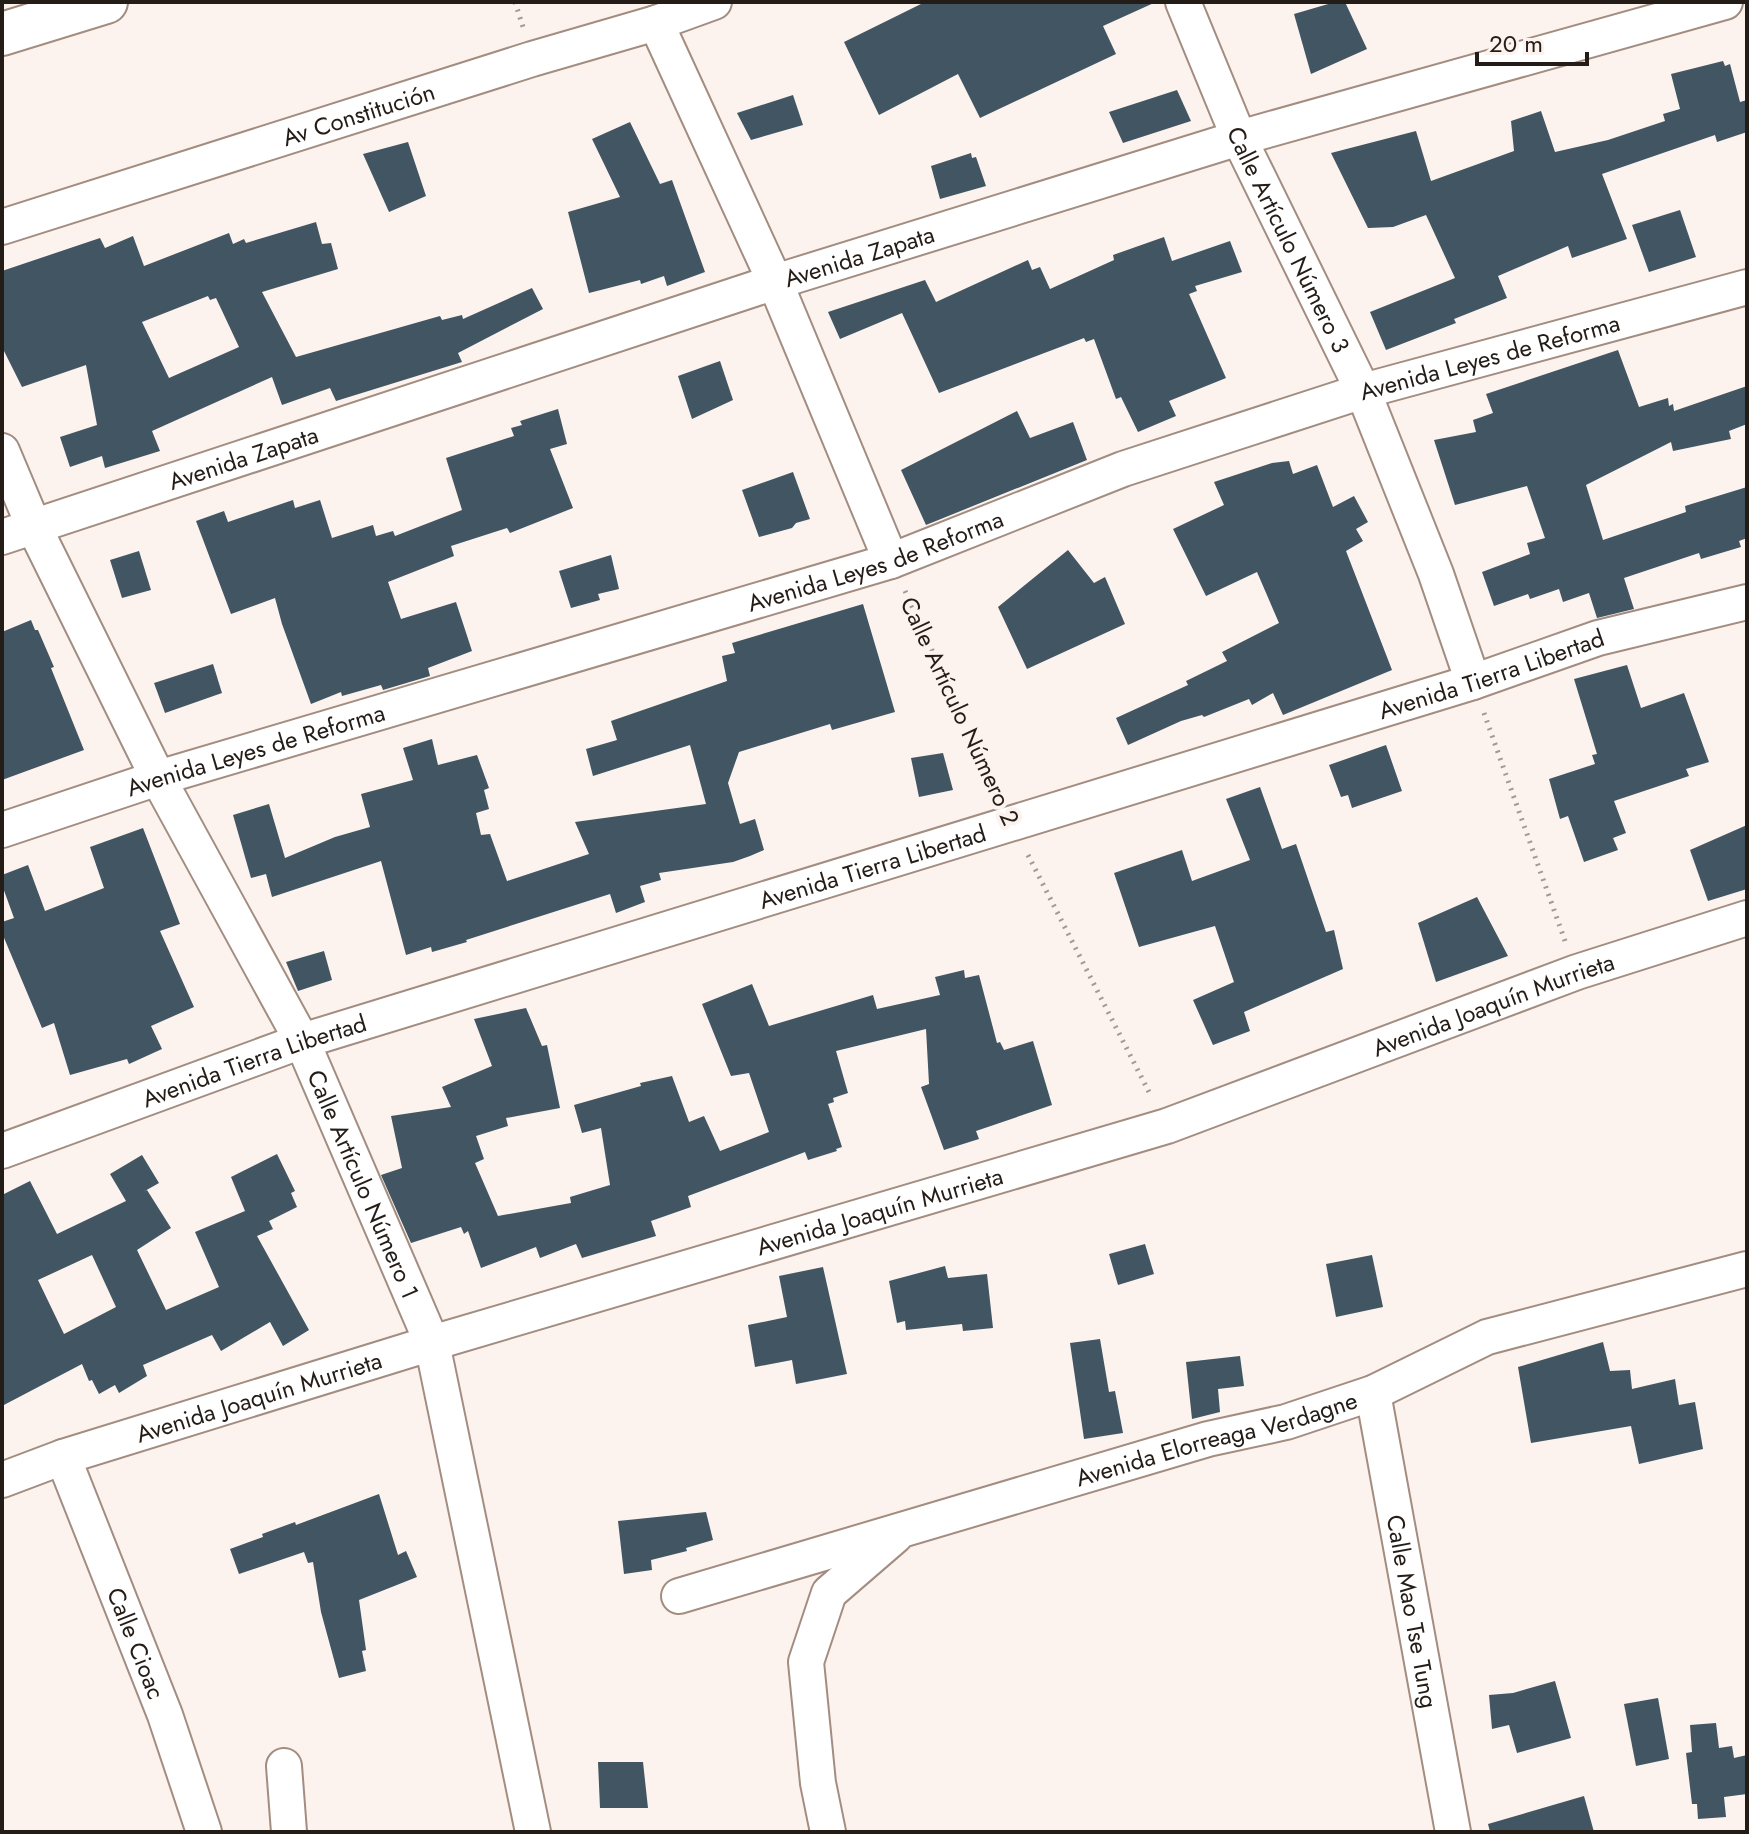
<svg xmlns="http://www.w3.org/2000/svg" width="1749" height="1834" viewBox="0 0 1749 1834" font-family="Jost,sans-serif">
	<rect width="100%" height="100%" fill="#fdf3ee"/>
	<g fill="#415562" fill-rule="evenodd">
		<path d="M925,2h231l-53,24 13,28 -136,64 -22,-44 -79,41 -35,-73z"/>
		<path d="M1335,2h10l22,47 -56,25 -17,-60z"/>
		<path d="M1723,61l2,5 5,-2 10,38 7,-2v32l-30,10 -2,-7 -113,39 25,65 -55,19 -4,-12 -70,30 9,22 -53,21 2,4 -70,27 -16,-38 85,-34 -29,-63 -33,12 -25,1 -37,-75 85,-22 15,50 83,-30 -3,-30 30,-10 14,41 53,-12 57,-19 -2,-7 17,-5 -9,-35z"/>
		<path d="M1177,90l14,31 -68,22 -14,-31z"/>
		<path d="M793,95l10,30 -52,15 -14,-27z"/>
		<path d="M630,122l30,62 12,-4 33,92 -38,14 -3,-10 -23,8 -1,-4 -51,13 -21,-81 52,-15 -28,-58z"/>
		<path d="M408,142l18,54 -37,16 -26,-58z"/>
		<path d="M971,153l1,5 4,-1 10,29 -46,13 -9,-33z"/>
		<path d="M1680,210l16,47 -47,15 -17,-47z"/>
		<path d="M316,222l6,22 9,-1 7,26 -76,23 34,65 144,-41 2,4 20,-5 1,4 69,-31 11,21 -85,44 4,9 -126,39 -6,-13 -48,17 -10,-28 -120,54 8,20 -55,17 -3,-12 -32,11 -10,-30 37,-12 -11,-60 -64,22 -20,-40v-76l98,-33 5,10 28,-12 11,30 85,-33 4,11 11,-5 2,4zM208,296l2,4 6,-2 23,49 -70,31 -27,-56z"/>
		<path d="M1164,237l8,24 58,-20 12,31 -47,14 2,5 -8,3 37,84 -57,23 7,15 -38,16 -17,-35 -5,2 -22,-60 -8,3 -2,-4 -145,55 -37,-80 -62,26 -12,-27 97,-32 11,22 92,-42 4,10 8,-3 10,22 64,-29 -1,-5z"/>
		<path d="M1618,350l21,57 29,-9 1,8 4,-2 1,7 73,-25v38l-18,7 2,8 -58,12 -2,-9 -85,43 17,55 83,-28 -1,-6 62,-19v51l-8,3 2,6 -40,12 -2,-6 -75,25 10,31 -37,9 -8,-25 -26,9 -4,-13 -29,10 -2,-5 -34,12 -12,-34 48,-18 -3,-11 18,-5 -18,-52 -72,19 -21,-65 42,-8 -3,-12 20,-7 -7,-19z"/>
		<path d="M720,361l13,39 -41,19 -14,-43z"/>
		<path d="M558,409l9,35 -17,5 23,59 -63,25 -3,-5 -56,18 3,10 -66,26 13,37 55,-17 16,49 -44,17 2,8 -47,14 -2,-5 -39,11 -1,-4 -30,12 -29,-80 -7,-26 -44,16 -35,-93 28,-10 4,11 65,-22 2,8 25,-8 12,38 41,-13 3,11 17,-5 2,5 67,-26 -16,-52 68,-22 -3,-8 11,-3 -2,-4z"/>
		<path d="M1017,411l13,27 43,-16 14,38 -161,65 -25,-55z"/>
		<path d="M1289,461l4,13 24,-9 16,42 21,-11 14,26 -12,7 7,12 -17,10 46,119 -109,45 -10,-22 -21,12 -3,-6 -45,18 -2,-2 -21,6 -53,24 -12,-27 72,-33 -2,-4 41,-20 -5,-9 57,-29 -22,-51 -51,24 -33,-67 51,-24 -10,-23 58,-19z"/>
		<path d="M793,472l17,47 -14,4 -4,5 -33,9 -17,-47z"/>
		<path d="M1068,550l26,33 11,-6 20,47 -98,45 -29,-62z"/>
		<path d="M139,551l12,39 -29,8 -12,-38z"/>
		<path d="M611,555l8,34 -21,5 2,6 -29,8 -12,-37z"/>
		<path d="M863,604l32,108 -63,18 -2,-6 -91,28 -11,31 12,41 15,-5 9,31 -14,6 -17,6 -74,11 2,7 -21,6 5,16 -29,11 -6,-19 -144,46 1,2 -35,10 -1,-5 -25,8 -25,-94 -109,36 -6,-23 -15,4 -18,-63 36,-11 16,54 50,-21 35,-10 -9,-33 52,-14 -10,-32 29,-9 6,26 39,-10 12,33 -5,2 5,19 -13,4 5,22 9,-1 17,47 82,-27 -14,-32 131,-18 -16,-59 -97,31 -7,-27 31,-9 -6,-19 116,-40 -5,-25 13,-3 -3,-10z"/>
		<path d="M31,620l4,10h3l16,37 -3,1 33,82 -82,30v-148z"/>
		<path d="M213,664l9,29 -57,20 -11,-30z"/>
		<path d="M1627,665l14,43 43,-15 25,69 -23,7 3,7 -75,25 12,32 -13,5 5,12 -34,12 -16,-46 -8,3 -11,-40 46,-15 -3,-9 5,-1 -23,-75z"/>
		<path d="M1386,745l16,46 -50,17 -4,-13 -7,2 -12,-32z"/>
		<path d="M943,753l10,37 -34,7 -8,-39z"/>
		<path d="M1260,787l22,62 14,-5 30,88 8,-2 9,39 -99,43 6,19 -37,14 -20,-45 41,-18 -19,-56 -76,21 -25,-74 68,-23 10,31 58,-21 -24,-61z"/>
		<path d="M1747,825v64l-39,12 -18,-51z"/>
		<path d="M143,828l37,96 -20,7 34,76 -43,19 11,23 -33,15 -2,-5 -57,16 -16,-52 -12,5 -40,-95v-11l12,-4 -12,-33v-10l26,-10 17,46 59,-23 -14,-41z"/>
		<path d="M1477,897l31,59 -72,26 -18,-59z"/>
		<path d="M324,951l8,29 -34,11 -12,-29z"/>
		<path d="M964,970l1,8 14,-3 18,68 3,-1 4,8 29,-9 19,64 -76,26 3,8 -35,11 -23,-63 8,-3 -3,-55 -90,22 12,42 -15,5 1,4 -6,2 14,43 -6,2 1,2 -29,9 -3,-8 -117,44 3,11 -40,14 5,15 -74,22 -6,-14 -36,14 -4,-11 -55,21 -13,-37 -4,3 -3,-7 -50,16 -30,-68 21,-7 -11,-52 60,-9 -9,-20 50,-21 -18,-47 52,-11 16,38 5,-1 13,63 -54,10 2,8 -32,10 8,23 -9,4 23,53 73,-13 -1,-6 40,-12 -9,-57 -19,5 -8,-28 67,-19 -1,-3 32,-7 17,46 15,-6 16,35 49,-19 -20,-59 -18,3 -29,-72 50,-20 17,42 104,-31 4,14 63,-14 -5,-18z"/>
		<path d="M277,1154l18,37 -4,2 6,14 -28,14 4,8 -16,7 52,94 -26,16 -13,-24 -49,29 -9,-16 -69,30 4,11 -28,17 -4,-8 -16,9 -7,-14 -3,1 -7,-17 -80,42v-211l28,-14 27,53 69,-33 -16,-27 32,-19 17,28 -16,9 4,-2 24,38 -34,22 29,60 53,-23 -24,-55 50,-21 -14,-34zM92,1255l24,52 -52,27 -26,-54z"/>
		<path d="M1145,1244l9,30 -36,11 -9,-31z"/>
		<path d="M1372,1255l11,52 -47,10 -10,-53z"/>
		<path d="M945,1266l3,12 39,-4 6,54 -30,3 -1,-7 -56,6 -1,-9 -8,2 -8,-42z"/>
		<path d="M823,1267l24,107 -51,10 -4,-24 -37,7 -7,-42 39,-8 -8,-41z"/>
		<path d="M1100,1339l9,53 6,-1 8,42 -39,6 -14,-96z"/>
		<path d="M1603,1342l7,29 20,-1 2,19 43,-10 4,26 16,-3 8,47 -64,15 -8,-38 -100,17 -13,-76z"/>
		<path d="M1240,1356l4,30 -26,3 2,23 -28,7 -6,-57z"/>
		<path d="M379,1494l19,61 8,-4 11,26 -58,23 7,50 -4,1 4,20 -27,7 -18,-66 -8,-50 -5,1 -4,-11 -65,22 -9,-25 33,-12 -1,-3 33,-12 1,3z"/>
		<path d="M706,1512l7,28 -27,8 1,3 -36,9 1,10 -28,4 -6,-53z"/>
		<path d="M1555,1681l16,57 -54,15 -8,-28 -17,4 -3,-34 24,-2z"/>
		<path d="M1658,1698l11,61 -33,7 -12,-62z"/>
		<path d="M1716,1723l3,25 13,-2 2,12 13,-3v39l-23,3 2,20 -28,2 -1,-15h-5l-6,-51 6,-1 -2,-27z"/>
		<path d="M598,1762h45l5,46h-48z"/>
		<path d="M1584,1796l10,36h-104l-2,-8z"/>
	</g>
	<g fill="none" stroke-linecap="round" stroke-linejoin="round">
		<defs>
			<g id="minor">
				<path id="s1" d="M1183,2l56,136 124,253 73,183 37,108"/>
				<path d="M656,23l119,259 116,279"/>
				<path id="s2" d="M2,227l530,-168 124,-36 58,-21"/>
				<path id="s3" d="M2,451l32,76 124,251 144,263 130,302 101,489"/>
				<path id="s4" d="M2,537l773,-255 464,-144 486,-136"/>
				<path id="s5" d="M2,830l156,-52 733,-217 232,-92 240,-78 384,-104"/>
				<path id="s6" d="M2,1151l300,-110 1171,-359 125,-44 149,-36"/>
				<path id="s7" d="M1373,1393l80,439"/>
				<path id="s8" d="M63,1457l102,258 39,117"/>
				<path id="s9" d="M2,1480l61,-23 369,-114 735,-217 410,-154 170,-54"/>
				<path id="s10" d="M679,1596l529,-157 78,-17 87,-29 114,-56 260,-68"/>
				<path d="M284,1766l5,66"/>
				<path d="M828,1832l-10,-49 -12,-121 23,-69 66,-57"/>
			</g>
			<path id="tertiary" d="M2,34l104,-32"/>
		</defs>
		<use href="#minor" stroke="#a38d80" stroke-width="38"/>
		<use href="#tertiary" stroke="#a38d80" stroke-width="46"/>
		<g stroke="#a39a95" stroke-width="5" stroke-dasharray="2 6" stroke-linecap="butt">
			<path d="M515,2l8,25"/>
			<path d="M905,591l92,202"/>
			<path d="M1484,713l81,228"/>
			<path d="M1028,855l123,241"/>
		</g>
		<use href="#minor" stroke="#fff" stroke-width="34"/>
		<use href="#tertiary" stroke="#fff" stroke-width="42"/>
	</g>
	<g text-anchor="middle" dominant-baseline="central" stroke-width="8" stroke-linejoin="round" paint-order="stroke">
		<g font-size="24" fill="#241c17" stroke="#fdf3ee">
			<text stroke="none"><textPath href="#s2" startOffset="374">Av Constitución</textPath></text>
			<text stroke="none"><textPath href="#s1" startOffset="260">Calle Artículo Número 3</textPath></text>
			<text stroke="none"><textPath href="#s4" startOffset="902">Avenida Zapata</textPath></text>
			<text stroke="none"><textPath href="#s5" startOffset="1562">Avenida Leyes de Reforma</textPath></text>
			<text stroke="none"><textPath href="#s4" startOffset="254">Avenida Zapata</textPath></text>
			<text stroke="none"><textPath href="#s5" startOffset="914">Avenida Leyes de Reforma</textPath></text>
			<text stroke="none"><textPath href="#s6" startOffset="1564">Avenida Tierra Libertad</textPath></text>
			<text transform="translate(960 711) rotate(65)">Calle Artículo Número 2</text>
			<text stroke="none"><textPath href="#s5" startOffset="266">Avenida Leyes de Reforma</textPath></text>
			<text stroke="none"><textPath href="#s6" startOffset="916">Avenida Tierra Libertad</textPath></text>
			<text stroke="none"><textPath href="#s9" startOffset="1566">Avenida Joaquín Murrieta</textPath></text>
			<text stroke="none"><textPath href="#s6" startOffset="268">Avenida Tierra Libertad</textPath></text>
			<text stroke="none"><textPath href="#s3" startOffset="818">Calle Artículo Número 1</textPath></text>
			<text stroke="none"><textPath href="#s9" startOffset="918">Avenida Joaquín Murrieta</textPath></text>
			<text stroke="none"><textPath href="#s9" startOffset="270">Avenida Joaquín Murrieta</textPath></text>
			<text stroke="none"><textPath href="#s10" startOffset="560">Avenida Elorreaga Verdagne</textPath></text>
			<text stroke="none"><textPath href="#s7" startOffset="222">Calle Mao Tse Tung</textPath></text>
			<text stroke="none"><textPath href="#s8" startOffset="200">Calle Cioac</textPath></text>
		</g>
	</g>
	<rect width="1749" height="1834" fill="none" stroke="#241c17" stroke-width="8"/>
	<path d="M1477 52v12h110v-12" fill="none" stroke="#241c17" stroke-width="4"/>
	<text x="1489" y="52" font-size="24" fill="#241c17" stroke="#fdf3ee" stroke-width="6" paint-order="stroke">20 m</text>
</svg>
